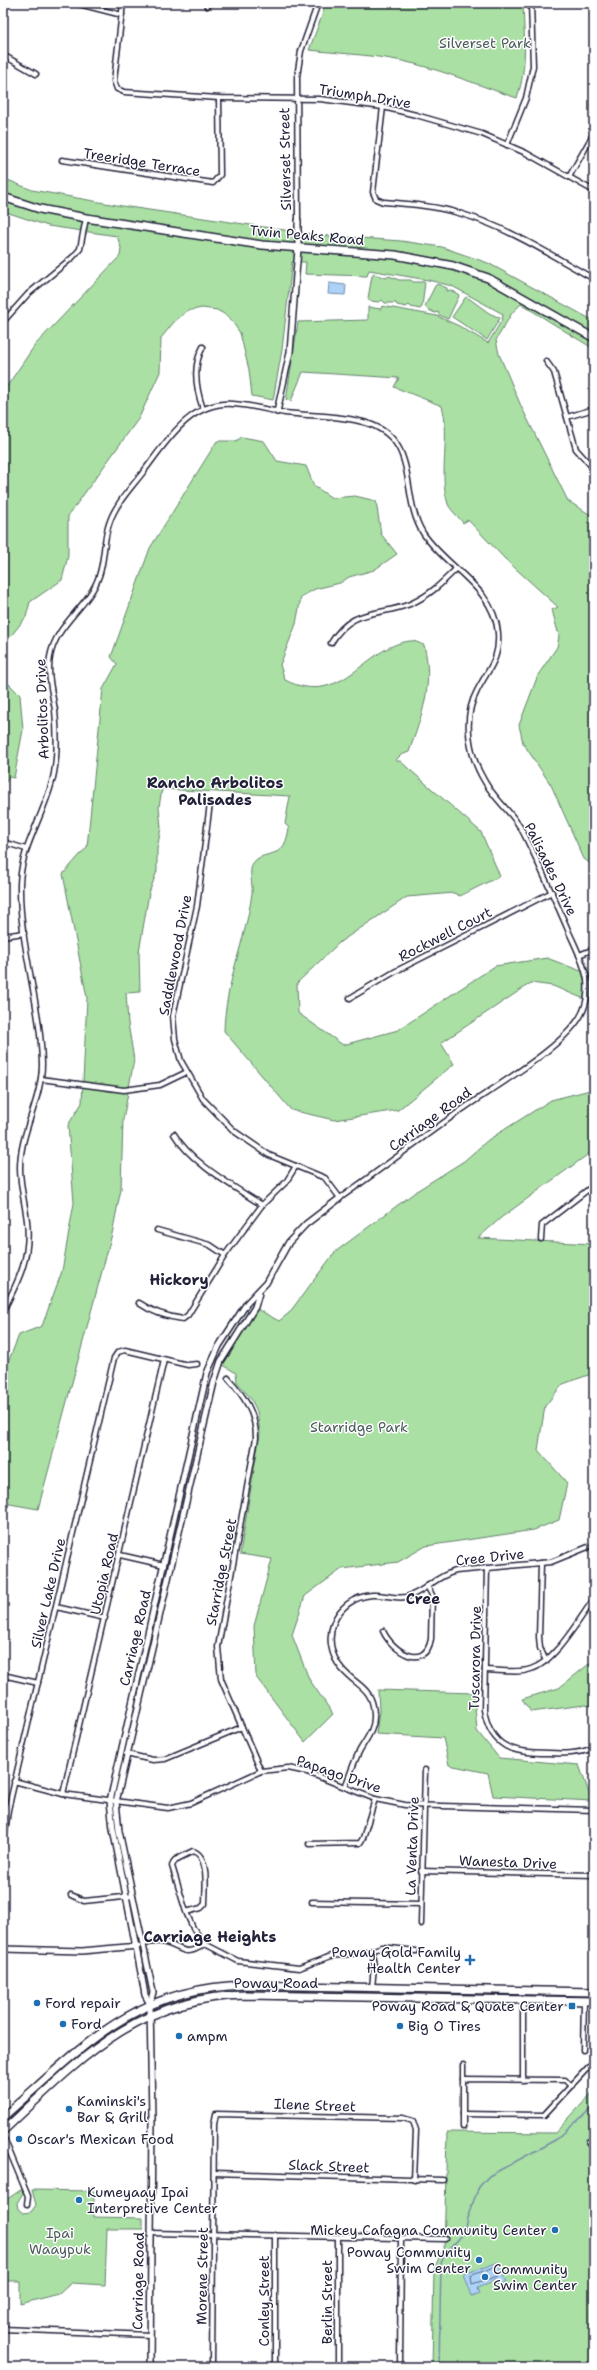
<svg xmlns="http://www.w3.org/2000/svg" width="597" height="2370" viewBox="0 0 597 2370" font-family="'Shantell Sans',sans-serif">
	<rect width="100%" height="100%" fill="#fff"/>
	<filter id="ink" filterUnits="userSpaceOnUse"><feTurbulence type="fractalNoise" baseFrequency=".025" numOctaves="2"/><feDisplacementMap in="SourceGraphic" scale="8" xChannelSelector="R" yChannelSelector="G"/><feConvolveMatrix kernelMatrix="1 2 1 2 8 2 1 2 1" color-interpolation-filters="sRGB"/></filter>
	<g filter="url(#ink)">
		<g fill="#aae0a3" stroke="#66816f">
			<path d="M323,3h200c1,33 5,63 -6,95 -34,-11 -67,-25 -102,-34 -34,-9 -71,-10 -106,-14l14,-37z"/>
			<path d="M3,178l29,12 90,16 196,29 83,6 41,6 46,16 106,58v28l-73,-45 -9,9 -16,27 3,14 22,52 47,95 26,16v349l-10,-7 -33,-74 -28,-42 -4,-18 19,-50 19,-28 2,-11 -7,-26 6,-3 -53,-48 -37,-39 -5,3c-4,-6 -13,-13 -15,-19 -10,-30 3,-67 -6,-98l-48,-19 5,-9 -96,-6 -12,29 -5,-1 12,-78 70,-2v-13l13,2 1,-3 55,10 22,10 29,17 14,-23 1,-6 -51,-28 -24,-6 -59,-10 -2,6 -62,-2 1,-12h-14l-10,88 -9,50 -21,-4 -3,-26 -9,-37 -11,-16 -12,-7 -15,-2 -15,3 -13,11 -13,16 -1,34 -21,46 -71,98v40l-6,24 -32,22 -4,15 -23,29v-254l32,-47 85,-89 1,-8 -4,-12 -69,-10 -45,-15z"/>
			<path d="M374,274l12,4 3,-2 10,4h12l2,2h12l-3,25 -2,2 -9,-2 -2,-2 -3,2 -9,-2 -1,-2h-11l-3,-3 -3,2 -9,-1 -2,-3 4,-22z"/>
			<path d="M437,284l10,4v3l3,-1 8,4 1,2 -11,23 -9,-4 -1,-3 -3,1 -8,-4 -2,-3 10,-20z"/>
			<path d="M467,297l22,16 11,5 -13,22 -35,-23 13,-19z"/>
			<path d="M242,437l22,4 13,20 29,5 8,20 18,12 23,-2 21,5 5,33 16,20 -23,16 -25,7 -9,6 -25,6 -14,8 -5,27 -16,41 5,15c58,29 79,-34 125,-39 4,-1 10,3 14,4 10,40 -2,70 -15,107l-8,3 -6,6h5l81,71 19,44 -40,20 -6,-3 -47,4 -67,45 -43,41 1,30 45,32 55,-15 97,-64 52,-8 47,18v27l-41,-17 -22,-3 -90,60 13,21 -56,46 -64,10 -43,-10 -67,-79c1,-48 22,-91 28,-138 1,-10 -4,-21 1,-30 7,-11 25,-6 31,-18 3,-5 4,-12 5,-17l-4,-4 5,-28 -128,-7 -3,18 2,21 -4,21v22l-8,22 -10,59 1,40 -14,1 2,30 6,37 -11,60 -2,69 -9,45 -74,275 -34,-6 -1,-128 16,-40 23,-9 20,-55 12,-68 -6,-78 14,-22 5,-105 -24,-124 24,-27 16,-158 14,-25 -6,-7 39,-109 67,-107h19z"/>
			<path d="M3,678l17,17 3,35 -9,48 -5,-1 -6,9z"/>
			<path d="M594,1089v61l-92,67 -24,21 116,6v129l-31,11 -18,22 -7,44 29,33 -8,37 -25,10 -108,16 -28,16 -56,7 -37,27 -13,39 17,44 24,35 -28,28 -49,-65 -2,-51 18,-67 -32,-5 20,-121 -3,-22 -6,-12 -14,-17 -1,-9 -13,-8 34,-56 22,12 10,-8 46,-61 83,-62 46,-29 24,-21 63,-40z"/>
			<path d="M594,1660v46l-10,-1 -53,7 -9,-13 37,-11z"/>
			<path d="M378,1690l96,3 3,38 22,27 80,7 13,36 -99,-5 -5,-23 -39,-8 -6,-27 -67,-4 3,-23z"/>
			<path d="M594,2091v276h-162l2,-98 8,-18 2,1 3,-120 108,1z"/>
			<path d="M22,2189l1,4 -6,10 1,6 5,4 8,-1 5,-7 -4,-15 62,1v26l49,1v11h-36l-2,56 -34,-2 -12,11 -39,10v-23h-17v-79z"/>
		</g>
		<g fill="#acd2f6" stroke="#758cab">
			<path d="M329,283l17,2 -1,10 -17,-1z"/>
			<path d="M499,2262l7,21 -8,3 -2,-6 -18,7 2,6 -8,3 -8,-22z"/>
		</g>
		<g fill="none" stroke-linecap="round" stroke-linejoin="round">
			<path stroke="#596886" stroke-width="1" d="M495,2267l3,9 -26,8 -1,-8z"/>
			<path stroke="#758cab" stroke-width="1.5" d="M439,2367l2,-103 3,-9 20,-22 3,-15 12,-31 10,-11 68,-37 37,-33"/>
			<defs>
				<g id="minor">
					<path d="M75,3l47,12"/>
					<path d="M123,3l-9,78 3,8 7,3 95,6 101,1 63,8 33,8 66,19 44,19 68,38"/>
					<path d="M207,6l2,-3"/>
					<path d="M3,55l33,19"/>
					<path d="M383,107l-10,85 3,7 7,3c26,2 53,4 79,12 47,14 89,41 132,65"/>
					<path d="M507,145l19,-47 7,-32 -2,-63"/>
					<path d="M62,160l151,23 7,-8 -1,-77"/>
					<path d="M569,177l25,-44"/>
					<path d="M298,221l-1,-144 4,-26 17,-48"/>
					<path d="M3,322l25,-28 45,-37 7,-8 6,-31"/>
					<path d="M203,347c-11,19 -7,42 0,62"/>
					<path d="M546,361l8,11 22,77 18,20"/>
					<path d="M567,417l27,-8"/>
					<path d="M331,643c21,-36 47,-26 79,-39 19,-8 32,-21 46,-35"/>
					<path d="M3,842l23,7"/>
					<path d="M3,936l21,-3"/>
					<path d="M579,955l15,-6"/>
					<path d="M350,998l46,-27 156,-79"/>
					<path d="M41,1079l83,11 36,-5 27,-13"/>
					<path d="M174,1134c17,29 59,52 88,71"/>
					<path d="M157,1230l53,15 15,10"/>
					<path d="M541,1239l1,-14 52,-40"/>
					<path d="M139,1303c13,9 29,14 44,16l5,-4 37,-60 37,-50 24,-23 10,-16"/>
					<path d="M3,1311c16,-31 28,-54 24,-90 -2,-18 -7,-35 -7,-53 0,-36 22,-68 22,-104 -1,-60 -23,-119 -22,-180 1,-40 27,-72 34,-111 4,-21 3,-42 1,-63 -3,-18 -8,-36 -5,-53 6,-34 39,-50 49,-81 6,-17 4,-35 10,-52 6,-20 23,-37 35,-53 23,-30 46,-70 89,-67 17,1 35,6 52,9 25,3 51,2 74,8 64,14 39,72 64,112 23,35 71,54 75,100 2,27 -10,36 -21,58 -15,28 -8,65 8,91 9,16 23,27 33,42 6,8 10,19 15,28 12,26 24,52 35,78 7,16 16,32 19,50 1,10 0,22 -4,31 -14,34 -91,77 -123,100 -40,28 -80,59 -120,87l-15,-20 -56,-23 -35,-24 -31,-32 -22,-38 -6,-22 -2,-23 24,-110 13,-103"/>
					<path d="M228,1378c16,18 28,35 28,60l-38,209 3,32 40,92"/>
					<path d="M120,1555l44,10"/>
					<path d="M541,1563l-2,74 1,11 6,13"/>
					<path d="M487,1568l-3,142c7,39 30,43 64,43 16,1 30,1 46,-5"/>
					<path d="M56,1607l49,11"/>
					<path d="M383,1631c9,20 42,41 48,8l1,-44 -5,-9"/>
					<path d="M485,1670c14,0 32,4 46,-1 24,-7 48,-50 63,-70"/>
					<path d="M3,1675l35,8"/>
					<path d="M126,1754l27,6 12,-1 77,-32"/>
					<path d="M14,1781l49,13 105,14 23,-5 70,-32 27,-3 19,4 68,27 30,6 189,5"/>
					<path d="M345,1787c5,-12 9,-26 15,-37 7,-12 15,-21 14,-36 -1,-27 -18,-28 -32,-45 -24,-28 -8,-71 30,-74 11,-1 22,4 34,2 18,-4 29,-21 50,-26l95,-9 37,-15"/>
					<path d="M63,1794l101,-434"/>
					<path d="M309,1844l51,-1 3,-5 12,-39"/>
					<path d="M3,1848l5,-38 106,-452 4,-6 7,-2 63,15 9,-1"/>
					<path d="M421,1871l173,4"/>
					<path d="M71,1895l13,6 49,-5"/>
					<path d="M312,1902l109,2"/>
					<path d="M186,1912l15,-4 4,-4c0,-14 5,-48 -12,-53l-18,9 -3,6 14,46 7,16 12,16"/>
					<path d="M421,1924l4,-154"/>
					<path d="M143,1944c6,-1 13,-3 19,-2 21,4 20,17 43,2l33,17 61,7 32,-12 37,-4 14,-5 34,4"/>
					<path d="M372,1952l2,14 -2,22"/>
					<path d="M583,2050l1,-49"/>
					<path d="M463,2079v-14"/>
					<path d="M523,2080v-80"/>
					<path d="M463,2114l81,1 50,-54"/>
					<path d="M463,2127v-48l102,1 6,6"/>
					<path d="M3,2136l25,60 -1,8"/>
					<path d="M214,2173l229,7"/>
					<path d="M151,2233l294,6"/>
					<path d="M3,2329l147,6"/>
					<path d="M212,2367l2,-243 2,-10 187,4 10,3 3,9 -2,50"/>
					<path d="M275,2367v-132"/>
					<path d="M338,2367v-130"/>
					<path d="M400,2367l1,-128"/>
				</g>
				<g id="tertiary">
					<path d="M277,412l13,-60 8,-103v-28"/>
					<path d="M3,1949l79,2 56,-5"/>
					<path d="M150,2004l-5,-9 -3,-17 -29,-149 -3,-28 97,-428 12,-27 28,-43 19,-20 23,-41 17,-18 34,-26"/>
					<path d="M589,2142h5"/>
					<path d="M150,2367l2,-248 -2,-115 3,-12 -34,-161 -3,-29 98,-420 7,-21 34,-54 4,-14"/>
				</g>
				<g id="primary">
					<path d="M3,197l37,12 46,9 176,27 133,10 58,11 35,12 106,60"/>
					<path d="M3,2117c79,-69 129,-129 242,-132l349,7"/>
					<path d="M3,2131c74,-69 134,-135 243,-136l348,6"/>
				</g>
			</defs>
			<use href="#minor" stroke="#22223b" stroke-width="7"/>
			<use href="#tertiary" stroke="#22223b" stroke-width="8"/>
			<use href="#primary" stroke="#22223b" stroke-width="10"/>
			<use href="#minor" stroke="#fff" stroke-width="4"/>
			<use href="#tertiary" stroke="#fff" stroke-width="5"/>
			<use href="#primary" stroke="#fff" stroke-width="7"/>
		</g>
	</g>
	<g fill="#1f6fb2" stroke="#fff" stroke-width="1.5">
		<path d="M468 1954h4v4h4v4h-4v4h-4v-4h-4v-4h4z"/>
		<circle cx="37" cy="2003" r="4"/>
		<rect x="568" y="2002" width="8" height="8" rx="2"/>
		<circle cx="63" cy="2024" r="4"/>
		<circle cx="400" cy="2026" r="4"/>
		<circle cx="179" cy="2036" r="4"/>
		<circle cx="69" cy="2109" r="4"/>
		<circle cx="19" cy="2139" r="4"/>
		<circle cx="79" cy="2200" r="4"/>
		<circle cx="555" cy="2230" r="4"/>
		<circle cx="479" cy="2260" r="4"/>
		<circle cx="485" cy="2277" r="4"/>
	</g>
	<g text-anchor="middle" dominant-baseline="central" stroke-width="3" stroke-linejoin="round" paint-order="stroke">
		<g font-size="14" fill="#4b5b5a" stroke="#fff">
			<text x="485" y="43">Silverset Park</text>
			<text x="359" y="1427">Starridge Park</text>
			<text x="60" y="2233">Ipai<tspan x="60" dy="16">Waaypuk</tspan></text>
		</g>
		<g font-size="14" fill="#22223b" stroke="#fff">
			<text transform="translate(365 96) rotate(9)">Triumph Drive</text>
			<text transform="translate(285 159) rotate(-91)">Silverset Street</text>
			<text transform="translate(142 162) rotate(9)">Treeridge Terrace</text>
			<text transform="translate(307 235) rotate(5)">Twin Peaks Road</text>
			<text transform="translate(42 709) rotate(-92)">Arbolitos Drive</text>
			<text transform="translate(551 869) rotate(64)">Palisades Drive</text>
			<text transform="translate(445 934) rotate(-27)">Rockwell Court</text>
			<text transform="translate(175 955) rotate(-79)">Saddlewood Drive</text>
			<text transform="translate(430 1119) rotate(-36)">Carriage Road</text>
			<text transform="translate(490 1557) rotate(-6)">Cree Drive</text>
			<text transform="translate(221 1572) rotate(-79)">Starridge Street</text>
			<text transform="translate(104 1574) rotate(-77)">Utopia Road</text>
			<text transform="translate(48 1593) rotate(-77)">Silver Lake Drive</text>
			<text transform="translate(135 1638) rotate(-77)">Carriage Road</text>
			<text transform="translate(475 1658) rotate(-89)">Tuscarora Drive</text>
			<text transform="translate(339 1774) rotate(19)">Papago Drive</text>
			<text transform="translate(412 1846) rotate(-88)">La Venta Drive</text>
			<text transform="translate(508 1862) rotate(2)">Wanesta Drive</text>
			<text x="276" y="1983">Poway Road</text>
			<text transform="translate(315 2105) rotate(2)">Ilene Street</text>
			<text transform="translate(329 2166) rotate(2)">Slack Street</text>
			<text transform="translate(202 2276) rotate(-89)">Morene Street</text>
			<text transform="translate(138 2281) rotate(-89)">Carriage Road</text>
			<text transform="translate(264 2301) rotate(-90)">Conley Street</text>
			<text transform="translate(327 2302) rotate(-90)">Berlin Street</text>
		</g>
		<g font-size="14" fill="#22223b" stroke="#fff" text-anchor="start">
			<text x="461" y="1952" text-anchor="end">Poway Gold Family<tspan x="461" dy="16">Health Center</tspan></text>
			<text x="45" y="2003">Ford repair</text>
			<text x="564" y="2006" text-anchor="end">Poway Road &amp; Quate Center</text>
			<text x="71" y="2024">Ford</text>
			<text x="408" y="2026">Big O Tires</text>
			<text x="187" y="2036">ampm</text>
			<text x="77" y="2101">Kaminski's<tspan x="77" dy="16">Bar &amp; Grill</tspan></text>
			<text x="27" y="2139">Oscar's Mexican Food</text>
			<text x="87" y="2192">Kumeyaay Ipai<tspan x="87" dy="16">Interpretive Center</tspan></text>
			<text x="547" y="2230" text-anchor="end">Mickey Cafagna Community Center</text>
			<text x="471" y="2252" text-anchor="end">Poway Community<tspan x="471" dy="16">Swim Center</tspan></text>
			<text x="493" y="2269">Community<tspan x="493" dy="16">Swim Center</tspan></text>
		</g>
		<g font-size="15" font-weight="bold" fill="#22223b" stroke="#fff">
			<text x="215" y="783">Rancho Arbolitos<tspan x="215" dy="17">Palisades</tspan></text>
			<text x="179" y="1280">Hickory</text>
			<text x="423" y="1599">Cree</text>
			<text x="210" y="1937">Carriage Heights</text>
		</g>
	</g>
	<rect width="597" height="2370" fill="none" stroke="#fff" stroke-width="16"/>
	<rect x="8" y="8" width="581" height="2354" fill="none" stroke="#22223b" stroke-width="1.5" filter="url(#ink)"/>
</svg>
